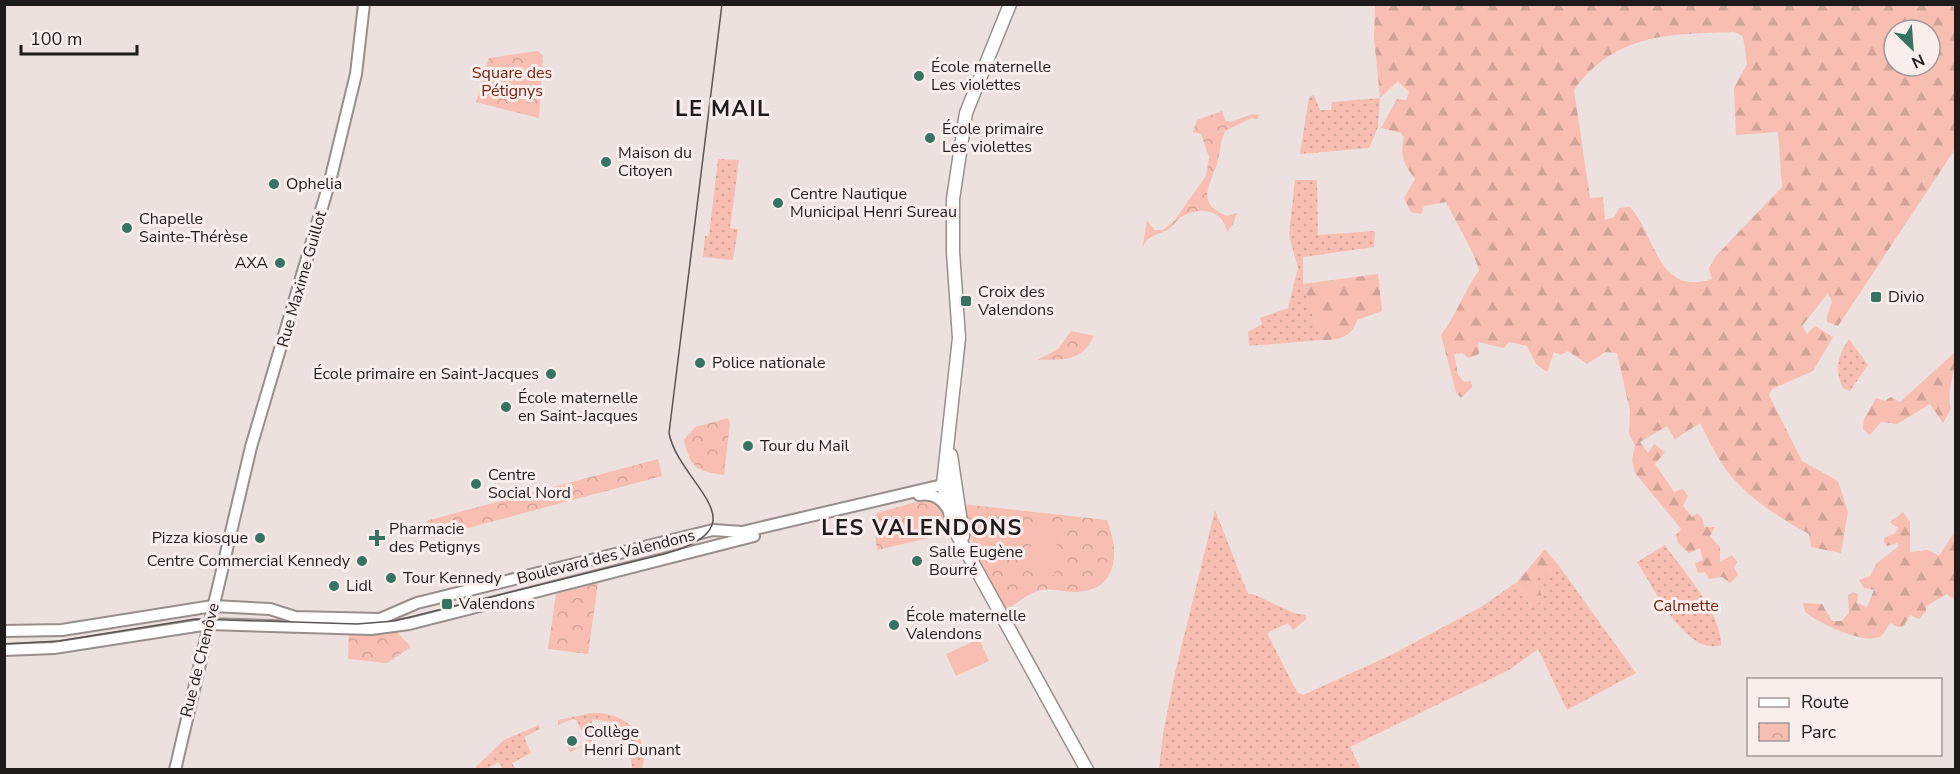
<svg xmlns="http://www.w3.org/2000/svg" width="1960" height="774" viewBox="0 0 1960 774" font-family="'Nunito Sans',sans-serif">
	<defs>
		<pattern id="grass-dots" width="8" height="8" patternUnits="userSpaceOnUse" patternTransform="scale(1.5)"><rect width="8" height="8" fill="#f7beb1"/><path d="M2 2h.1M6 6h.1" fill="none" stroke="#d3a398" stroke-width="1.8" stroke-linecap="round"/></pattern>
		<pattern id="forest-firs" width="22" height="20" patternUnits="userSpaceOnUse" patternTransform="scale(1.5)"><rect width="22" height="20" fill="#f7beb1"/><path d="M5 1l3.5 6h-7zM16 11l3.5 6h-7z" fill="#d3a398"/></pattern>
		<pattern id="park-crowns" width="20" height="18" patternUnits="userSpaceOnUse" patternTransform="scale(1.5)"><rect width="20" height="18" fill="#f7beb1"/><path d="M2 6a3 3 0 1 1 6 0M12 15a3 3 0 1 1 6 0" fill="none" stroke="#d3a398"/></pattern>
	</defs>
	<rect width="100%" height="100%" fill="#ece1de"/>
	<g fill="url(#grass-dots)">
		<path d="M1314,95l6,15h11l1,-8 48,-4 -2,29 -9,21 -69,6 9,-57z"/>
		<path d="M718,159l21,1 -9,68 8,1 -5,31 -30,-3 2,-21h4z"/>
		<path d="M1295,180h22l1,55 57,-4 -1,16 -71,10v27l18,56 -72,6 -1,-14 14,-8 -2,-6 28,-10 10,-40 -9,-33z"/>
		<path d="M1849,339l19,26 -18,26 -7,-3c-9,-18 -5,-33 6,-49z"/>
		<path d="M1215,510l33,84h5l41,19 12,2v4l-13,11 -5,-7 -21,10 30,59 6,3 86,-39 92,-49 36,-25 14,25 3,-27 25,-14 77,107 -69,37 -29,-61 -29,21 -159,77 11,22 -202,1 4,-36 12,-61z"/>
		<path d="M1665,545c18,26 57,68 56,100 -34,13 -70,-62 -84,-83z"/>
		<path d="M592,713c34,-1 58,22 50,56h-10l-3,-34 -17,-13 -20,-3v23l-22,10 -3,-7 3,-9 6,13 12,-6 -12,-23 -4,-1 -14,6v-5z"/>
		<path d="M539,725l1,4 -16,8 7,16 -19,10 3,6h-12l-4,-7 -13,7h-12l30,-29z"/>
	</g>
	<g fill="url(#forest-firs)" fill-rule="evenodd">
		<path d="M1375,5h580v144l-117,177 -11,-4v-6l5,-14 -4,-9 -26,33 5,8 8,-8 18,11 -20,34 -41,18 -3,6 33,66 36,20 10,31 -7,41 -30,-6 -2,-13c-33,-18 -66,-39 -87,-70 -8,-13 -15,-28 -22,-41l-25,16 -8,-13 -27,16 8,11 6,-9 11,8 -10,12 19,28 9,-3 5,7 -5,10 9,11 5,-4 6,6 1,8h11l-5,9 10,11v15l12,-7 5,7 -3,5 4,8 -8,8 -8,-6 -13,2 -4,-7 -7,1 -3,-10 8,-3 -3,-12 -11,5 -11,-10 -2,-8 5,-6 -46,-56 -3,-13 3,-15 -6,-11 1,-23 -13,-58 -12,-1 -18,12 -19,-13 -7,4 -7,-3 -7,20 -11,-8 -9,-18 -18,-4 -5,6 -26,-6 1,12 -10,4 -7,-5 -8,1 4,21 6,7 7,-1 1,6 -11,11 -5,-6 -15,-57c16,-20 22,-43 38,-64 -1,-12 -26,-55 -33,-69l-22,4 -3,8 -10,-2 -7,-14 11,-19c-12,-17 -15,-21 -11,-42l-3,-4 -20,-5 16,-29 9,1 3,-8 -11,-11 -18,17 -6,-60zM1894,30h36v36h-36zM1734,32l9,4 4,28 -13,24 2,47 42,-3 4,55 -67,70 -6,12 3,10c-55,18 -56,-44 -82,-72l-11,1 -5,9 -9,3 -2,-23 -13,1 -16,-108c41,-57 96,-56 160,-58z"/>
		<path d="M1378,274l4,37 -25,9c-5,18 -19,20 -36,20l-18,-56z"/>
		<path d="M1953,354h2c1,19 -9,36 -4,55l-8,14 -13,-19 -33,20 -16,-2 -11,13 -7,-6 1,-10 12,-21 9,3 6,-4 9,5z"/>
		<path d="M1903,512l7,10v30l19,-2 10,6 16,-25v66l-4,1 -4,-4 -21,12v5l-7,8 -9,-4 -7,12h-5l-7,-4c-5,4 -6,12 -12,14 -18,7 -60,-14 -74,-25l-2,-9 19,1 10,17h10l7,-8 -1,-18 5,-3 5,2 -1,9 10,4 7,-17 -10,-2 -5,-8 11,-4 7,-13 22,-17 -2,-3 -10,3 -3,-4v-4l11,-5 3,-5 -8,-6z"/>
		<path d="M1545,549l14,17 -25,14 10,20 -12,8 -15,-26z"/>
	</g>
	<g fill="url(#park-crowns)">
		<path d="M538,51l5,5 -4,62 -63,-16 13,-44z"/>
		<path d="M1222,111l3,9 5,2 23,-8 6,1 -2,4 -5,-1 -27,13c-5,11 -5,22 -8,33 -8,23 -21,40 10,52l10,-3 -4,11 -6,8c-4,-23 -28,-26 -46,-15 -5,4 -8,10 -14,13 -11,6 -21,5 -25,20l5,-29 8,9h8l11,-9 32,-45 3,-19 -8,-23 -8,-2 4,-12z"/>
		<path d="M1071,331l23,5c-13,27 -31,23 -57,24l21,-11z"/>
		<path d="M728,418l2,5 -6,52c-29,-4 -33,-7 -40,-35l11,-13z"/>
		<path d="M658,459l4,17 -231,62 -5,-17z"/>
		<path d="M930,498l9,5 11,30 -73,17 -4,-30 4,-7z"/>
		<path d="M962,504l145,16c11,28 14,68 -28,72 -12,1 -25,-4 -37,-2 -11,1 -26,14 -36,20l-30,-52z"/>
		<path d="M598,583l-10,71 -40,-5 8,-55z"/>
		<path d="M396,631l15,16 -24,16 -39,-4 1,-26z"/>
	</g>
	<g fill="#f7beb1">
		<path d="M1033,525l25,2 -4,48 -25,-3z"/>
		<path d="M979,639l10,22 -33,15 -10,-22z"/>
	</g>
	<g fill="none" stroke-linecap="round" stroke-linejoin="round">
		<defs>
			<g id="tertiary">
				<path d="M919,495c14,-2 23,3 30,16"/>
				<path d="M4,631l58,-1 151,-24 57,3 25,8 85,2 37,-16 296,-73 29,2 209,-49"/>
				<path d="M4,650l50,-2 155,-24 162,5 38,-5 345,-88"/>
				<path d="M175,770l76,-323 80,-270 25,-103 8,-70"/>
			</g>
			<g id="secondary">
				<path d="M1010,4l-44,109 -13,86v53l6,86 -16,146 11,45 133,241"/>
				<path d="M951,455l12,81"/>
			</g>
		</defs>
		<use href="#tertiary" stroke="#988e8b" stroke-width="14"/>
		<use href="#secondary" stroke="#988e8b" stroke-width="15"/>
		<use href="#tertiary" stroke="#fff" stroke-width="10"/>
		<use href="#secondary" stroke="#fff" stroke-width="12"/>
		<path stroke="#5b5554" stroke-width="1.5" d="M4,644l55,-3 136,-22 162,5 37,-3 270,-67c102,-28 15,-69 5,-121l53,-429"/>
	</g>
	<g fill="#367461" stroke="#faeeec" stroke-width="2">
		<circle cx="919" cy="76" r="6"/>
		<circle cx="930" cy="138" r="6"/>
		<circle cx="606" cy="162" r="6"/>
		<circle cx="274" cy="184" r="6"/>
		<circle cx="778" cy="203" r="6"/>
		<circle cx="127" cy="228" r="6"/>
		<circle cx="280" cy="263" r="6"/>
		<rect x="1870" y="291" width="12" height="12" rx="3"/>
		<rect x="960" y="295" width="12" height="12" rx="3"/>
		<circle cx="700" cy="363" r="6"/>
		<circle cx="551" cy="374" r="6"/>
		<circle cx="506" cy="407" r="6"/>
		<circle cx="748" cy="446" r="6"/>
		<circle cx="476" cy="484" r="6"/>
		<circle cx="260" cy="538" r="6"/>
		<path d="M374 529h6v6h6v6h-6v6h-6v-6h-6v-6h6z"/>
		<circle cx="362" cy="561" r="6"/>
		<circle cx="917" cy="561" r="6"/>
		<circle cx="391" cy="578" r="6"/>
		<circle cx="334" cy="586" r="6"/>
		<rect x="441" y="598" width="12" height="12" rx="3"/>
		<circle cx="894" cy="625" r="6"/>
		<circle cx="572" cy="741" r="6"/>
	</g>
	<g text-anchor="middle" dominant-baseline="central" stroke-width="6" stroke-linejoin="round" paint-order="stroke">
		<g font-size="16" fill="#1f1b1a" stroke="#faeeec" text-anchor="start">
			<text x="931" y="67">École maternelle<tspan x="931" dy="18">Les violettes</tspan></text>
			<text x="942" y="129">École primaire<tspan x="942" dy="18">Les violettes</tspan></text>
			<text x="618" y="153">Maison du<tspan x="618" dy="18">Citoyen</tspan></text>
			<text x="286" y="184">Ophelia</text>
			<text x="790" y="194">Centre Nautique<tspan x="790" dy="18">Municipal Henri Sureau</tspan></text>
			<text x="139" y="219">Chapelle<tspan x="139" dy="18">Sainte-Thérèse</tspan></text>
			<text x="268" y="263" text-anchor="end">AXA</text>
			<text x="978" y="292">Croix des<tspan x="978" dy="18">Valendons</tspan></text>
			<text x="1888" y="297">Divio</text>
			<text x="712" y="363">Police nationale</text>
			<text x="539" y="374" text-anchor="end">École primaire en Saint-Jacques</text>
			<text x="518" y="398">École maternelle<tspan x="518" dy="18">en Saint-Jacques</tspan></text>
			<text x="760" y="446">Tour du Mail</text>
			<text x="488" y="475">Centre<tspan x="488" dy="18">Social Nord</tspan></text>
			<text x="389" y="529">Pharmacie<tspan x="389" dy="18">des Petignys</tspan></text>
			<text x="248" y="538" text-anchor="end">Pizza kiosque</text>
			<text x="929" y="552">Salle Eugène<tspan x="929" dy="18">Bourré</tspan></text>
			<text x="350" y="561" text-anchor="end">Centre Commercial Kennedy</text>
			<text x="403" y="578">Tour Kennedy</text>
			<text x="346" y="586">Lidl</text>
			<text x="459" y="604">Valendons</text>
			<text x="906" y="616">École maternelle<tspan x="906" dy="18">Valendons</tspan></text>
			<text x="584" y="732">Collège<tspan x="584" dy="18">Henri Dunant</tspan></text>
		</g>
		<g font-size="16" fill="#74200e" stroke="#faeeec">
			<text x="512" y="73">Square des<tspan x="512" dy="18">Pétignys</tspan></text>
			<text x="1686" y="606">Calmette</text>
		</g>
		<g font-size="16" fill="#1f1b1a" stroke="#faeeec">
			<text transform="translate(302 279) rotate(-74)">Rue Maxime Guillot</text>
			<text transform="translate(606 557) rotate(-14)">Boulevard des Valendons</text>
			<text transform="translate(200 660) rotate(-76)">Rue de Chenôve</text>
		</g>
		<g font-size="22" font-weight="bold" letter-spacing="1.5" fill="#1f1b1a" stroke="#faeeec">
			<text x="723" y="109">LE MAIL</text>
			<text x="922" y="528">LES VALENDONS</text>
		</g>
	</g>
	<rect width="1960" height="774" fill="none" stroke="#1f1b1a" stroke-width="12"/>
	<rect x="1747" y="678" width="195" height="78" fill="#faeeec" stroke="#a29a98" stroke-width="1.5"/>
	<rect x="1759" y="698" width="30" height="9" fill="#ffffff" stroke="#a29a98" stroke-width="1.5"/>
	<text x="1801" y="708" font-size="18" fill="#1f1b1a">Route</text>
	<rect x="1759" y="723" width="30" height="18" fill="url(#park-crowns)" stroke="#a29a98" stroke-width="1.5"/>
	<text x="1801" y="738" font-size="18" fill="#1f1b1a">Parc</text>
	<g transform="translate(1912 48) rotate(155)"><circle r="28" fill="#faeeec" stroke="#a29a98" stroke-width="1.5"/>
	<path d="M0-4.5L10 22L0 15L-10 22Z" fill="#367461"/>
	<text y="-9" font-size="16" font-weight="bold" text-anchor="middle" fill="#1f1b1a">N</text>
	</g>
	<path d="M21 45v9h116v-9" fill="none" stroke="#1f1b1a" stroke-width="3"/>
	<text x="30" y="45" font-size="18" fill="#1f1b1a" stroke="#faeeec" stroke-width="4.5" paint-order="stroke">100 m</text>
</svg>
